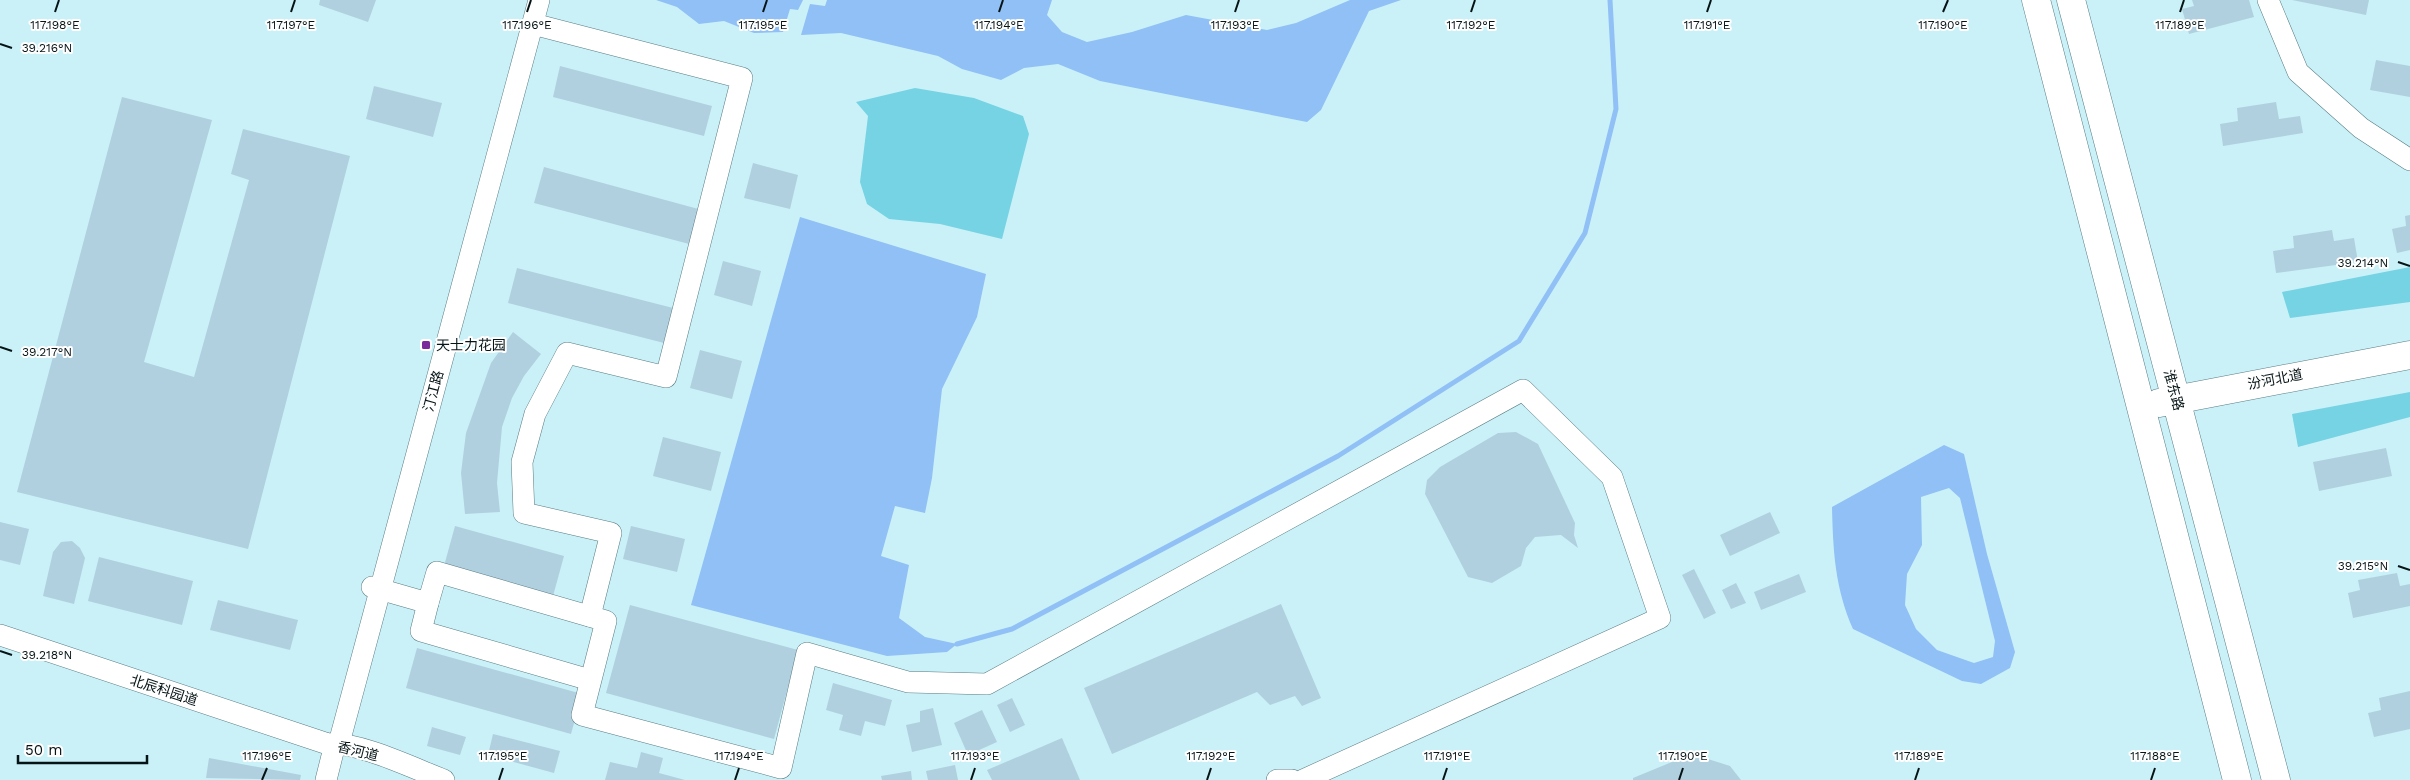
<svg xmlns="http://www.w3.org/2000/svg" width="2410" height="780" viewBox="0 0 2410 780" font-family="'Work Sans','Noto Sans SC',sans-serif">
	<rect width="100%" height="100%" fill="#caf1f8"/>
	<g fill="#76d3e3">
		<path d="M915,88l59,10 49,18 6,18 -27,105 -62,-15 -51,-5 -22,-15 -7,-22 8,-66 -12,-14z"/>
		<path d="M2410,267v35l-120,16 -8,-26z"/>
		<path d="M2410,392v25l-112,30 -6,-33z"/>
	</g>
	<g fill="#90c0f5" fill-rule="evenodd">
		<path d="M656,0h147l-5,10 -8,-1 -7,23 -29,1 -30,-12 -25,3 -22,-17z"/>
		<path d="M827,0h225l-5,15 15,17 25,10 45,-10 54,-17 81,15 29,-7 54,-23h51l-32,11 -48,99 -14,12 -207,-41 -42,-17 -34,4 -23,12 -39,-11 -24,-13 -97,-23 -40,2 9,-31 15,2z"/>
		<path d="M800,217l186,57 -9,43 -35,72 -10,89 -7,35 -30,-7 -14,50 28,9 -10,53 26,19 32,7 -10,8 -60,4 -196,-51z"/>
		<path d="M1944,445l20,9 23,100 28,98 -5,16 -29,16 -19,-3 -109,-52c-18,-41 -20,-78 -21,-122zM1949,488l11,10 35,143 -2,16 -19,6 -37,-13 -21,-21 -11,-24 2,-31 15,-29 -1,-48z"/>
	</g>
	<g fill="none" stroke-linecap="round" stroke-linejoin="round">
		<path stroke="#90c0f5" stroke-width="5" d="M957,644l55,-15 326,-173 181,-115 66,-108 31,-124 -6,-109"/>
	</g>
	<g fill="#b0d0e0">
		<path d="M320,0h56l-8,22 -49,-17z"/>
		<path d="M2192,0h57l5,17 -65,17 -7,-25 12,-3z"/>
		<path d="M2292,0h77l-3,15z"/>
		<path d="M2376,60l34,6v31l-40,-7z"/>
		<path d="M560,66l152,40 -8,30 -151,-39z"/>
		<path d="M374,86l68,17 -9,34 -67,-18z"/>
		<path d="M122,97l90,23 -68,242 50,15 55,-197 -18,-6 12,-45 107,27 -102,393 -231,-57z"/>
		<path d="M2276,102l3,17 21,-3 3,17 -80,13 -3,-22 18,-3 -1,-13z"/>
		<path d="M753,163l45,12 -8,34 -46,-11z"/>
		<path d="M544,167l158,43 -9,35 -159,-42z"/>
		<path d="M2410,215v35l-13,3 -5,-24 14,-3 -1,-10z"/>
		<path d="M2332,230l2,11 20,-3 4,24 -82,11 -3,-22 21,-3 -1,-12z"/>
		<path d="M723,261l38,10 -9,35 -38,-11z"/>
		<path d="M517,268l156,40 -9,35 -156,-40z"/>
		<path d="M513,332l28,22 -17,22 -12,22 -10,29 -5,56 3,29 -35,2 -4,-41 5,-40 25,-70z"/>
		<path d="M700,350l42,11 -10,38 -42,-11z"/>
		<path d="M1516,432l22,12 37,79 -1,12 4,13 -17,-13 -26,2 -9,11 -5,18 -29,17 -24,-6 -43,-83 2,-14 13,-13 58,-34z"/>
		<path d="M663,437l58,15 -10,39 -58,-15z"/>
		<path d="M2386,448l6,28 -73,15 -6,-29z"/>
		<path d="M1770,512l10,21 -50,23 -10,-21z"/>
		<path d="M0,522l29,7 -9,36 -20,-5z"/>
		<path d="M455,526l109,30 -11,40 -109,-30z"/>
		<path d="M631,526l54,13 -8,33 -54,-13z"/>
		<path d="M72,541l8,7 5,10 -11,46 -31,-8 10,-44 8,-10z"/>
		<path d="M99,557l94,24 -11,44 -94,-24z"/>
		<path d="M1694,569l22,44 -12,6 -22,-44z"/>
		<path d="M2397,573l3,13 10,-2v22l-57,12 -5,-25 12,-3 -2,-10z"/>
		<path d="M1799,574l7,18 -45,18 -7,-18z"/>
		<path d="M1736,583l10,20 -15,6 -9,-19z"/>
		<path d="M218,600l80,20 -8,30 -80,-20z"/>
		<path d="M1281,604l40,94 -19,8 -7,-10 -25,9 -13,-13 -145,62 -28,-66z"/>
		<path d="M630,605l168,45 -24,89 -168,-46z"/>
		<path d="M417,648l165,46 -11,40 -165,-46z"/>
		<path d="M833,683l59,17 -7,26 -20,-5 -4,15 -22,-6 4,-15 -17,-5z"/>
		<path d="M2410,691v38l-36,8 -6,-24 13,-3 -2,-12z"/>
		<path d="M1012,698l13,27 -15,7 -13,-27z"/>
		<path d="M933,708l9,37 -30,7 -6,-27 14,-3v-11z"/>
		<path d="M982,710l15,32 -29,13 -14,-32z"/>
		<path d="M432,727l34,10 -6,18 -33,-9z"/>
		<path d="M493,734l67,17 -6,22 -66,-18z"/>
		<path d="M1062,738l18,42h-88l-5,-10z"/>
		<path d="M641,752l22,6 -4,15 26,7h-80l5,-18 27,6z"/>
		<path d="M1684,757l24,2 22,7 11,14h-108v-2z"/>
		<path d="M209,758l92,17 -1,5 -94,-2z"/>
		<path d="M955,765l3,15h-30l-2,-9z"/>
		<path d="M911,771l1,9h-30l-1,-4z"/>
	</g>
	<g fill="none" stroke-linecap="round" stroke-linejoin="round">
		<defs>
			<g id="minor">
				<path d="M2268,0l30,72 63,56 49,32"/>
				<path d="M533,24l209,54 -76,299 -99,-24 -32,61 -13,48 2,51 87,20 -21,83"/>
				<path d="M372,587l56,16 9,-31 169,49 -24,94 199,53 26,-115 101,29 79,2 536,-294 89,87 48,141 -357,162"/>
				<path d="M428,603l-7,28 169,49"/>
				<path d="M0,635l328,109c29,-3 87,25 116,36"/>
				<path d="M326,780l7,-28 6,-9 200,-743"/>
				<path d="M1277,780h15"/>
			</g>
			<g id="major">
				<path d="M2036,0l201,780"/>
				<path d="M2071,0l205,780"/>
				<path d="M2159,403l251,-48"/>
			</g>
		</defs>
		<use href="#minor" stroke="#597d83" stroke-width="22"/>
		<use href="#major" stroke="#597d83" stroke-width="29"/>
		<use href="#minor" stroke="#fff" stroke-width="21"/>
		<use href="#major" stroke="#fff" stroke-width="28"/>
	</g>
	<path fill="none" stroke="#061416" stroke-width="2" d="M55,12l4,-12M291,12l4,-12M527,12l4,-12M763,12l4,-12M999,12l4,-12M1235,12l4,-12M1471,12l4,-12M1707,12l4,-12M1943,12l5,-12M2180,12l4,-12M0,44l12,4M2398,262l12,4M0,347l12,4M2398,566l12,4M0,651l12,4M262,780l5,-12M499,780l4,-12M735,780l4,-12M971,780l4,-12M1207,780l4,-12M1443,780l4,-12M1679,780l4,-12M1915,780l4,-12M2151,780l4,-12"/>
	<rect fill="#7a2a9b" stroke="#fff" stroke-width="2" x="421" y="340" width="10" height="10" rx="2.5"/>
	<g text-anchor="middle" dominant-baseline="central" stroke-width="4" stroke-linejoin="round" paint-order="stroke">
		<g font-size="14" fill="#061416" stroke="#fff" text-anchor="start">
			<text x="436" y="345">天士力花园</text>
		</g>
		<g font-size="14" fill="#061416" stroke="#fff">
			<text transform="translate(2275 379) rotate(-11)">汾河北道</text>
			<text transform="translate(2174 390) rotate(75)">淮东路</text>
			<text transform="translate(433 391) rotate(-75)">汀江路</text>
			<text transform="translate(164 690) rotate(18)">北辰科园道</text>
			<text transform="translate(358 751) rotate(14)">香河道</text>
		</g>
	</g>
	<g font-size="12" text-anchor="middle" fill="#061416" stroke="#fff" stroke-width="4" stroke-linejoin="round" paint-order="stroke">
		<text x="1707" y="29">117.191°E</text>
		<text x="55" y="29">117.198°E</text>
		<text x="291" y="29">117.197°E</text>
		<text x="527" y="29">117.196°E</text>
		<text x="763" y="29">117.195°E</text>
		<text x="999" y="29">117.194°E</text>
		<text x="1235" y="29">117.193°E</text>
		<text x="1471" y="29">117.192°E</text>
		<text x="1943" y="29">117.190°E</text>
		<text x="2180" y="29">117.189°E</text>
		<text x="47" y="52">39.216°N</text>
		<text x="2363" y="267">39.214°N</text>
		<text x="47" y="356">39.217°N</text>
		<text x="2363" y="570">39.215°N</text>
		<text x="47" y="659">39.218°N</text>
		<text x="267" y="760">117.196°E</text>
		<text x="503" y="760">117.195°E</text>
		<text x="739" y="760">117.194°E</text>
		<text x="975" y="760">117.193°E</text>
		<text x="1211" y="760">117.192°E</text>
		<text x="1447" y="760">117.191°E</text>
		<text x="1683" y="760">117.190°E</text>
		<text x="1919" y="760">117.189°E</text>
		<text x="2155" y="760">117.188°E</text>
	</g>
	<path d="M18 755v8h129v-8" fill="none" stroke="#061416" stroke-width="2.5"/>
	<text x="25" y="755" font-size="15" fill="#061416" stroke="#ffffff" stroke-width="4" paint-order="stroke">50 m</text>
</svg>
